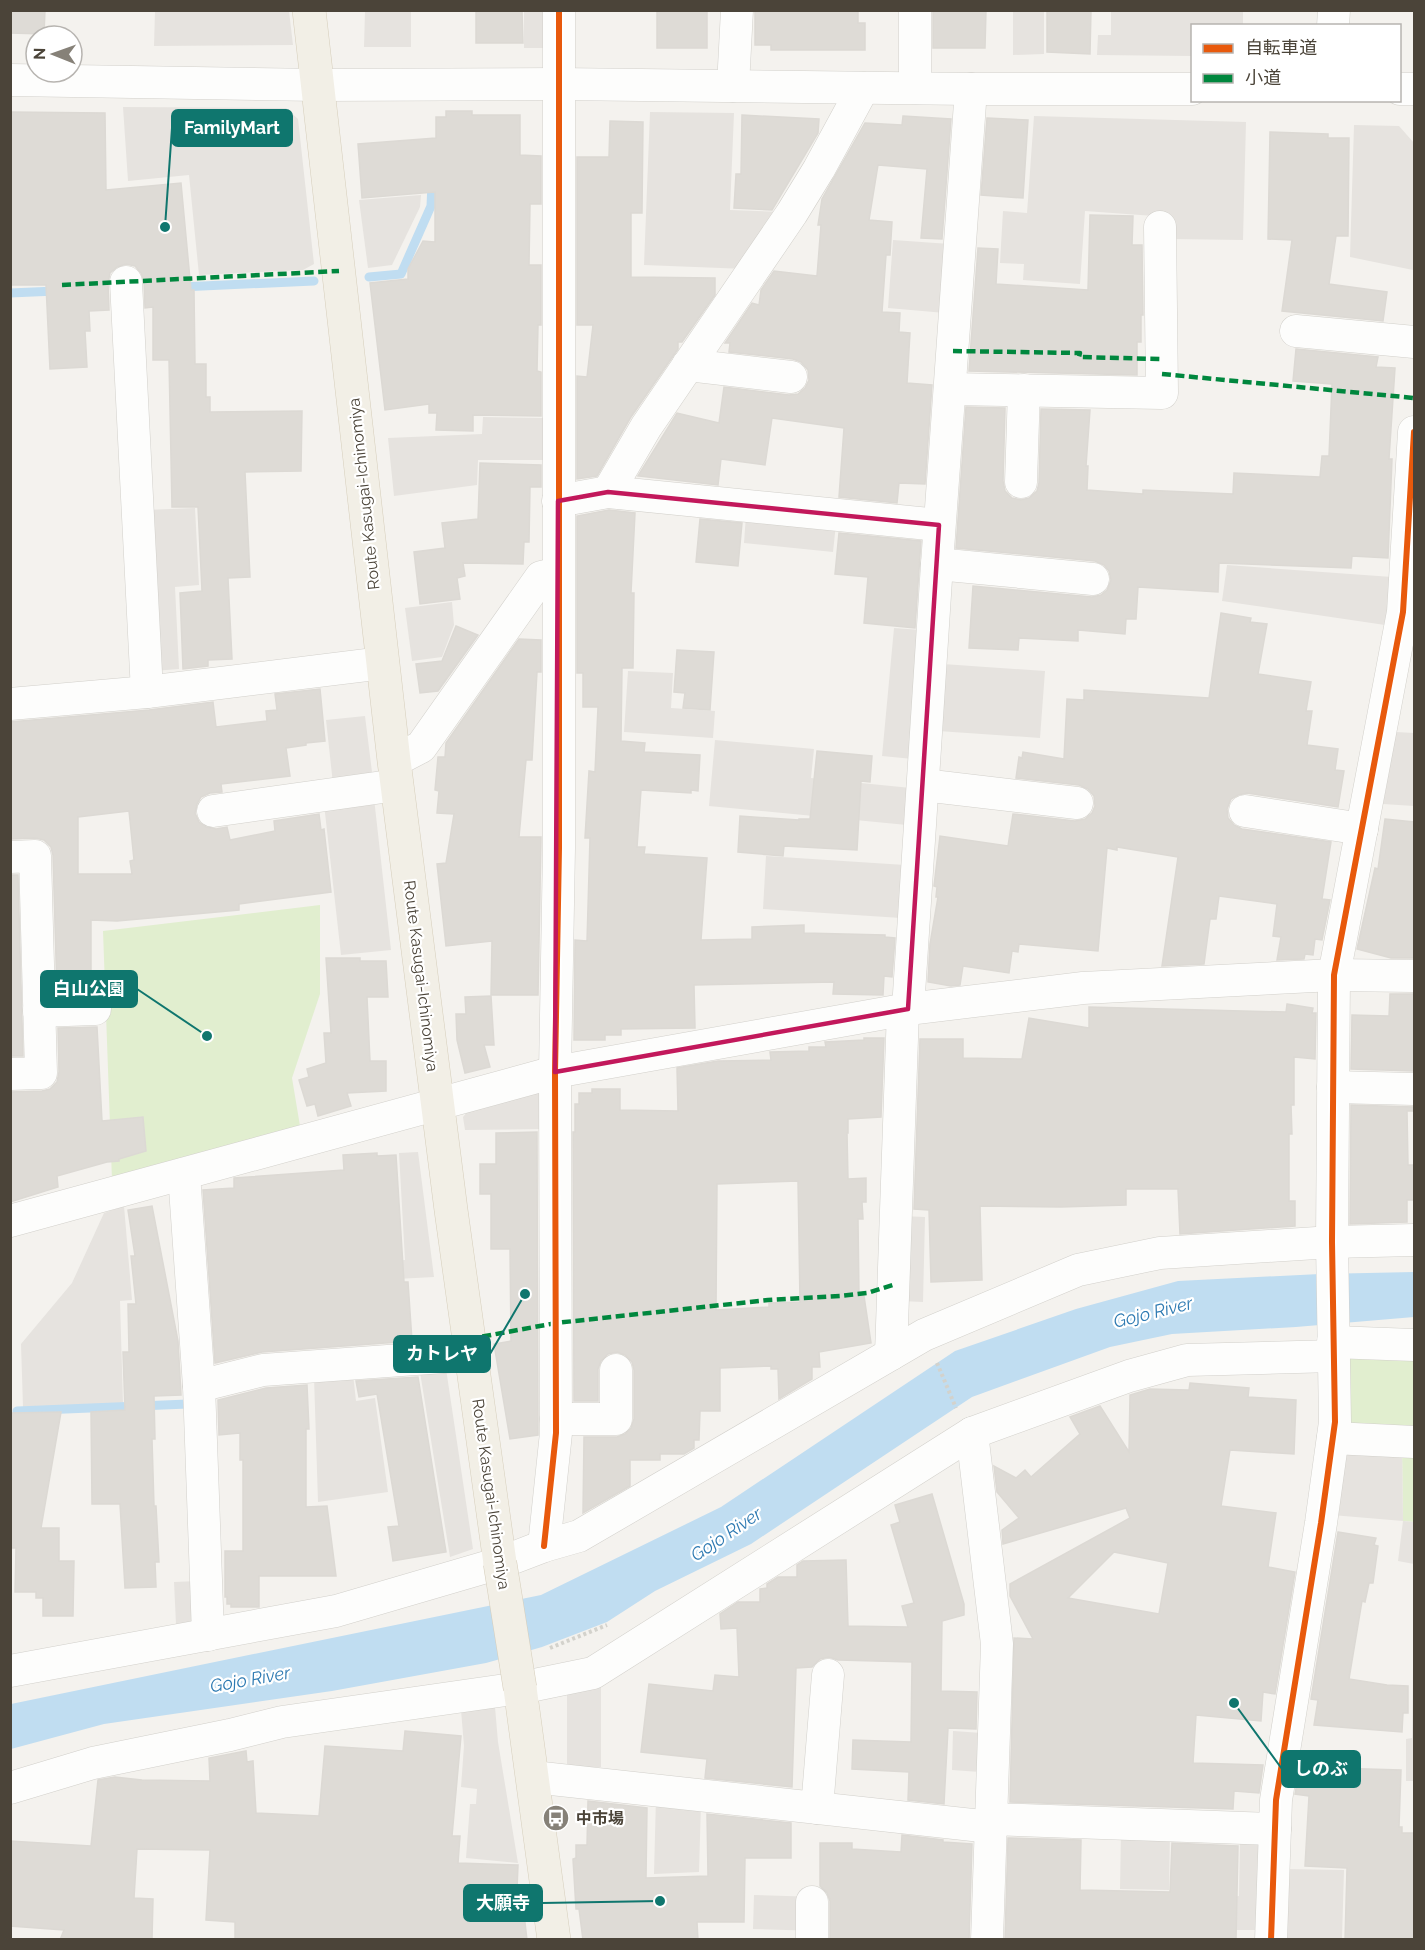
<svg xmlns="http://www.w3.org/2000/svg" width="1425" height="1950" viewBox="0 0 1425 1950" font-family="Raleway,'Noto Sans JP',sans-serif">
	<rect width="100%" height="100%" fill="#f4f2ee"/>
	<g fill="#e1eecf">
		<path d="M320,905v89l-28,84 8,48 -188,54 -9,-249z"/>
		<path d="M1414,1352v80l-70,-9v-64z"/>
		<path d="M1402,1446l12,1v75l-11,-1z"/>
	</g>
	<g fill="#e6e3df">
		<path d="M155,11h134l4,34 -139,1z"/>
		<path d="M365,11h46v36h-47z"/>
		<rect x="524" y="11" width="21" height="37"/>
		<path d="M1013,11h31v43l-31,1z"/>
		<path d="M1111,11h132v14l-51,1v30l-95,-1 1,-20h13z"/>
		<path d="M123,107l163,1 12,11 16,145 -11,6 -104,5 -10,-100 -61,6z"/>
		<path d="M650,112l84,1 -4,97 54,2 -38,57 -102,-4z"/>
		<path d="M1034,116l212,6 -3,118 -73,-1 -2,-22 -83,-6 -5,73 -57,-4 1,-16 -24,-1 3,-52 24,2z"/>
		<path d="M1354,125l45,1 15,17 -1,127 -63,-13z"/>
		<path d="M421,195l-1,12 -28,58 -24,3 -9,-68z"/>
		<path d="M893,240l57,4 -5,69 -57,-5z"/>
		<path d="M483,417l62,1v42h-67l-1,25 -83,11 -6,-58 94,-4z"/>
		<path d="M195,508l4,77 -24,2 4,82 -26,2 -8,-161z"/>
		<path d="M746,515l90,9 -3,28 -89,-9z"/>
		<path d="M1227,565l165,12 -7,48 -163,-24z"/>
		<path d="M452,602l2,23 -12,32 -30,4 -7,-53z"/>
		<path d="M894,628l27,2 -8,129 -31,-3z"/>
		<path d="M943,664l102,7 -5,67 -102,-7z"/>
		<path d="M628,671l45,2 -2,35 44,3 -2,27 -89,-6z"/>
		<path d="M365,716l8,64 -40,4 -7,-64z"/>
		<path d="M1396,732l18,1v73l-31,-2z"/>
		<path d="M715,740l99,9 -3,29 100,10 -4,37 -198,-19z"/>
		<path d="M374,798l17,152 -50,5 -17,-151z"/>
		<path d="M766,856l139,9 -4,53 -138,-9z"/>
		<path d="M539,1092l6,3v34l-80,1 -2,-13 9,-11z"/>
		<path d="M418,1152l16,125 -75,4 -1,-18 47,-3 -6,-107z"/>
		<path d="M124,1206l8,94 -12,1 3,103 -100,3 -2,-63 51,-61 32,-70z"/>
		<path d="M902,1216l23,1 -2,85 -22,-1z"/>
		<path d="M445,1362l28,187 -23,8 -31,-191z"/>
		<path d="M353,1374l3,27 19,-3 13,94 -70,10 -4,-125z"/>
		<path d="M1341,1444l61,2 1,75 11,1v42l-16,-3 5,-40 -71,-6z"/>
		<path d="M198,1581l-6,42 -16,1 -2,-42z"/>
		<path d="M1413,1666h1v115h-8v-42l6,-1z"/>
		<path d="M567,1686h34v81l-34,1z"/>
		<path d="M495,1707l3,35 20,121 -52,-5 4,-54h6l1,-15 -16,-2 3,-41 -3,-36z"/>
		<path d="M953,1731l29,2 -2,39 -28,-2z"/>
		<path d="M656,1797l45,6 -2,69 -45,2z"/>
		<path d="M1121,1831l49,1 -1,58 -49,-1z"/>
		<path d="M1240,1842l23,1 -6,87h-24v-33l6,-1z"/>
		<path d="M1284,1869l60,1 -2,69 -58,1z"/>
		<path d="M754,1895l65,2 -1,34 -65,-2z"/>
	</g>
	<path fill="#c0ddf1" d="M1414,1272v45l-118,10 -124,7 -62,13 -138,50 -221,147 -96,47 -48,31 -65,25 -56,16 -154,28 -228,33 -93,25v-45l530,-109 180,-88 234,-156 121,-42 102,-28 142,-7z"/>
	<g fill="none" stroke-linecap="round" stroke-linejoin="round">
		<g stroke="#c0ddf1" stroke-width="9">
			<path d="M369,277l32,-3 30,-68 1,-23"/>
			<path d="M181,287l133,-6"/>
			<path d="M10,293l46,-2"/>
			<path d="M17,1411l171,-7"/>
		</g>
	</g>
	<g fill="#dedbd6" stroke="#dcd9d4" stroke-width="1.5" fill-rule="evenodd">
		<path d="M10,10h35l-1,24 -34,-1z"/>
		<path d="M476,10h46l1,33h-47z"/>
		<rect x="657" y="10" width="50" height="38"/>
		<path d="M755,10h103v13h7v27h-94v-5h-16z"/>
		<path d="M933,10h53l-1,38h-52z"/>
		<path d="M1047,10h44l-1,44 -43,-2z"/>
		<path d="M446,111h26v4h48v40l21,1v48h-11l-1,61h12v60h-3l-1,46 4,1v44l-68,-1v16l-37,-1 1,-17h-8v-9l-44,6 -15,-127 38,-4v-10l15,-28 12,1v-50l-73,6 -4,-54 78,-6v-21h10z"/>
		<path d="M10,112l95,1 1,77 75,-7 10,107h3l1,74h11v33h4v15l92,-1 -1,60 -56,1 5,105 -22,1 4,81 -24,1v6l-25,3 -3,-76 22,-2 -4,-84h-26l-3,-147h-16v-53l-8,1 -1,-27 -3,-8 -6,-7 -9,-2 -9,3 -7,6 -2,10 1,27 -20,1 1,20h-5l2,36 -37,2 -4,-84h-36z"/>
		<path d="M742,115l77,4 -1,14 -46,77 -38,-2 2,-34h5z"/>
		<path d="M903,116l48,3 -9,120 -21,-1 6,-69 -49,-4 -9,55 23,2 -2,33h-4l-4,57 18,1 -1,19 11,1 -3,50 25,2 -7,99 -26,-1 -2,20 -58,-6 5,-69 -72,-10 -7,47 -44,-6 -3,26 -80,-9 39,-63 42,10 5,-36 65,8 9,-1 7,-6 4,-8 -1,-10 -7,-8 -8,-3 -64,-7 1,-9h-5l27,-40 7,2 2,-15 13,-19 43,5 4,-51h-3l4,-26 43,-76 37,2z"/>
		<path d="M987,118l41,2 -5,78 -42,-3z"/>
		<path d="M610,121l33,1 -1,91h-11v64l84,1v17l-33,47h-4v7l-47,68 -34,59 -20,3v-103l10,1 6,-52h-16v-168h32z"/>
		<path d="M1270,132l58,2v4h21l-1,98h-12l-7,48 58,8 -4,29 -101,-10 10,-71 -24,-1z"/>
		<path d="M1090,215l43,1 -1,29h10l1,70h-2v27h-4v33l-168,-4 9,-123 20,1 -2,35 92,6z"/>
		<path d="M1296,349l82,8 -2,10 19,1 -6,91h3l-4,99 -36,-2 -1,12 -132,-5 -1,29 -80,-5 -2,32h-10l-1,15 -47,-4v11l-59,-3 -1,12 -49,-2 4,-62 119,11 9,-2 6,-5 4,-10 -2,-9 -5,-6 -9,-4 -139,-13 10,-141 39,1 -2,73 2,10 7,7 9,2 8,-2 8,-7 2,-8 2,-74 49,1 -4,56h2l-1,24 56,4v-4l90,4 1,-21 86,4 2,-21h7l3,-72 -39,-3z"/>
		<path d="M480,463l61,2v22h-11l-1,55h-5l-1,22 -60,-1 2,13 -8,2 3,21 -40,5 -6,-52 31,-4 -3,-25 36,-4z"/>
		<path d="M609,510l26,3 -4,80h3l-1,75h-11l-1,73 24,2 -1,9 56,3 -2,36 -7,-1v3l-50,-3 -4,57h8l-1,7 63,4 -6,82 51,-1v-12l52,-2v8l81,2v2l10,1 -3,39 -8,-1 -1,19 -50,-1 1,-12 -140,3 1,43 -74,1v6h-16v5h-31l1,-100 12,1 3,-103h-5l4,-67 6,1 3,-65h-15v-34h-6v-157z"/>
		<path d="M700,519l42,4 -4,43 -42,-4z"/>
		<path d="M839,533l82,8 -6,87 -51,-5 4,-46 -33,-3z"/>
		<path d="M1221,613l30,5 -1,4 17,2 -9,50 53,8 -5,29h6l-5,34 31,4 -3,21 9,1 -6,36 -91,-14 -9,2 -7,4 -4,10 1,9 6,7 8,4 89,13 -9,57 8,1 -8,40 -7,-1 -2,16 -8,-1 -1,5 -27,1 4,-23 -8,-1 4,-32 -58,-8 -3,23h-6l-6,45 -42,2 16,-109 -61,-10v3l-10,-2 -9,103 -79,-7 -1,8 -6,-1 -3,22 -46,-7 -3,19 -9,1 -23,-4 2,-38 8,-47h-2l1,-10 -3,-1 6,-50 68,10 5,-32 62,7 10,-2 7,-6 3,-7 -1,-10 -6,-7 -9,-4 -63,-7 3,-21 3,1 1,-6 41,7 3,-60 17,1v-10l125,8z"/>
		<path d="M456,626l22,9 -40,56 -18,2 -4,-29 26,-3z"/>
		<path d="M519,639l22,1v32h-4l-5,88h-6l-7,77h22l-3,158h-47l1,-54 -46,5 -9,-82 9,-1 8,-49 -17,-1 2,-22 -4,-1 3,-33h7l1,-14z"/>
		<path d="M677,650l37,2 -4,58 -27,-2 2,-15 -11,-1z"/>
		<path d="M320,689l5,52 -19,2v2l-20,3 4,28 -69,8 1,8 -12,1 -9,4 -4,7 -2,9 4,9 7,5 10,2 11,-2 3,13 45,-9 -1,-10 45,-7 2,16 3,-1 7,63 -92,12v6l-122,11 -26,-1v71l-34,1 -4,-137 -2,-8 -7,-7 -9,-2 -25,1v-117l139,-12 64,-8 3,25 51,-6 -1,-10 11,-1 -2,-16zM129,811l5,49 -4,1 2,13h-54v-57z"/>
		<path d="M817,751l55,5 -2,26 -9,-1 -4,69 -73,-4 -1,10 -45,-4 2,-36 59,4v-1h11z"/>
		<path d="M1385,819l29,3v136h-23l-34,-9 18,-81 3,1z"/>
		<path d="M10,875h8l5,181h-13z"/>
		<path d="M326,958h34v3h26l2,36h-21l3,64h16v30l-39,2 4,13 -33,10 -3,-12 -8,2 -8,-26 10,-3 -2,-8 19,-6 -2,-30h7z"/>
		<path d="M1390,994h24v77l-63,-2 1,-54 37,1z"/>
		<path d="M491,996l3,49h-10l6,22 -25,6 -8,-33 -1,-26h10l-1,-17z"/>
		<path d="M1287,1004l26,4 -1,5h4l-1,46 -21,-2v48h-3l1,29h-3v67h6v25l-115,8 -2,-45h-52v16l-65,2 -81,-1 2,74 -51,2 -2,-72 -15,-1 6,-170h43v19l59,1 7,-41 60,10v-21l197,5z"/>
		<path d="M97,1027l5,94 41,-4 3,34 -27,8v2l-12,1 -50,14 1,11 -48,15v-110l32,-1 8,-2 7,-7 2,-10 -1,-44z"/>
		<path d="M864,1038h20l-3,79 -33,2v14h-1l1,46 18,-1v24h-4l1,17h-5l1,77h5l7,47 -52,9 1,15h-8v12l-33,20 -1,-30h-7v-3l-51,2v43h-20l-1,29h-5v8l-10,6h-24v6h-30v26l-47,27 1,-76h33l8,-3 6,-6 3,-9v-49l-2,-8 -7,-7 -8,-3 -9,2 -7,7 -3,8v32h-24l-1,-269h2v-28h4v-11h13v-4h28v21l58,1 -1,-43 41,-7 53,-1 -1,-8 39,-1v-4h17l-1,-5 39,-2zM798,1181l2,121 -31,1v4l-53,3 1,-126z"/>
		<path d="M1351,1105l63,2v4h-7l1,54h6v35h-7v22l-57,2z"/>
		<path d="M537,1132l1,300v3l-28,4 -16,-95 17,-3 -1,-92h-19v-55h-11v-30h16v-31z"/>
		<path d="M377,1153v3l19,-1 8,127h4l4,59 -150,11 -47,11 -12,-173 31,-2v-10l110,-8 -1,-15z"/>
		<path d="M152,1206l26,135 3,54 -27,1 1,43h-3l2,67h2l3,56h-4l1,25 -31,1 -5,-84h-28l-1,-92 34,-2 -2,-58h6l-1,-48h8l-5,-48h4l-7,-46z"/>
		<path d="M418,1377l28,175 -53,9 -5,-34 11,-1 -22,-132 -18,3 -3,-16z"/>
		<path d="M1190,1383l59,5 -1,9 48,3 -2,54 -64,-4 -9,56 55,7 -8,54 27,5 -20,122 -12,-2 -2,29 -65,-6 -3,48 70,2 -4,28 -25,-2 -1,18 -223,-7 4,-164 19,1 -23,-43v-12l120,-66 -4,-10 -123,36 -1,-14 17,-12 -22,-26 -3,-26 22,12 9,-8 6,7 49,-43 -10,-17 30,-11 29,46 1,-57 20,-6 39,1zM1114,1552l54,11 -9,51 -91,-16z"/>
		<path d="M307,1385l2,44h-3v78l21,-1 9,70h-77v31h-28v-3h-4v-7h-2v-46h18v-91h-3v-27l-21,2 -1,-35 48,-12z"/>
		<path d="M61,1412l-20,116h18v33h15l-1,55h-30v-18h-7v-6h-21l1,-44h-6v-135z"/>
		<path d="M932,1494l32,110v11l-22,6 -1,70 36,1 -1,37 -28,-1 -4,76 -36,-4 1,-28 -57,-3 1,-29 58,2 1,-80 -74,-2 -9,-3 -9,2 -8,8 -16,1 -4,119 -87,-9 2,-19 -66,-7 8,-68 64,7 2,-16 24,2 -2,-49 -16,1 -1,-15 18,-12h22v-13l7,-1v-4l11,-7h19v-12l6,-4 43,-1 2,66 60,1 -6,-21 12,-3 -23,-78 9,-3 -5,-17z"/>
		<path d="M1338,1532l38,6 -2,7 4,1 -5,37h-4l-4,19 -3,-1 -13,78 38,6 21,1v27h-5l-1,19 -88,-7 4,-25 -7,-1z"/>
		<path d="M405,1731l56,5 -9,100h8l-2,27 60,2 -1,24 4,-1 6,52h-292v-18l-29,-2 4,-70 -73,-1 -3,49 19,1 -1,41h-92l4,-10 -54,-4v-85l81,5 7,-66 17,-3 27,3 68,1 -1,-23 37,-7 1,11 6,-1 3,52 63,3 6,-70 78,5z"/>
		<path d="M1300,1767l101,3 -2,57h3v6h12v107h-69l2,-72 -42,-2 4,-70 -14,-2z"/>
		<path d="M588,1801l59,7 -1,70 62,-2 -1,-62 84,9v35h-46l-1,64h-47l1,18h-115l-4,-31h-3l-3,-50 3,-1v-13h11z"/>
		<path d="M902,1835l41,5v2l29,2 -3,96h-139v-39l-3,-8 -7,-7v-43h32v6l49,3z"/>
		<path d="M1008,1838l73,2 -1,50 90,2 2,-49 66,3 -2,94h-231z"/>
	</g>
	<g fill="none" stroke-linecap="round" stroke-linejoin="round">
		<defs>
			<g id="minor">
				<path d="M1333,26l1,-16"/>
				<path d="M10,80l308,5 241,-1 412,5h221"/>
				<path d="M733,86l4,-76"/>
				<path d="M915,88v-78"/>
				<path d="M1400,89h14"/>
				<path d="M126,282l21,410"/>
				<path d="M1296,331l118,11"/>
				<path d="M688,365l103,12"/>
				<path d="M950,389l212,4 -2,-166"/>
				<path d="M1021,482l3,-92"/>
				<path d="M608,492l38,-65 146,-214 27,-44 44,-81"/>
				<path d="M558,501l50,-9 331,33"/>
				<path d="M937,564l156,15"/>
				<path d="M10,704l137,-12 236,-29"/>
				<path d="M394,761l27,-14 120,-170 17,-4"/>
				<path d="M923,785l154,18"/>
				<path d="M213,811l184,-26"/>
				<path d="M1245,811l117,18"/>
				<path d="M10,857l25,-1 6,217 -31,1"/>
				<path d="M908,1009l29,-445 34,-475"/>
				<path d="M39,1011l56,-2"/>
				<path d="M1333,1087l81,2"/>
				<path d="M184,1174l15,212"/>
				<path d="M10,1221l545,-149 353,-63 175,-21 251,-13 80,1"/>
				<path d="M1333,1342l81,3"/>
				<path d="M891,1354l12,-344"/>
				<path d="M556,1419h60v-49"/>
				<path d="M972,1433l25,211 -10,296"/>
				<path d="M1333,1438l81,4"/>
				<path d="M544,1546l12,-113 -1,-361 4,-224v-838"/>
				<path d="M208,1635l-9,-249 64,-16 208,-15"/>
				<path d="M10,1671l326,-60 164,-48 44,-17 35,-10 345,-201 154,-65 82,-17 172,-11 82,-2"/>
				<path d="M533,1777l458,50"/>
				<path d="M10,1788l83,-25 137,-28 52,-13 238,-34 73,-15 379,-240 157,-57 58,-16 147,-4"/>
				<path d="M817,1808l11,-133"/>
				<path d="M991,1819l284,10"/>
				<path d="M812,1940v-38"/>
				<path d="M1271,1940l5,-140 45,-277 14,-101 -3,-180 2,-267 69,-363 11,-180"/>
			</g>
			<g id="major">
				<path d="M309,10l85,751 57,449 49,353"/>
				<path d="M520,1688l34,252"/>
			</g>
		</defs>
		<use href="#minor" stroke="#d2d0cb" stroke-width="33"/>
		<use href="#major" stroke="#d6cebb" stroke-width="34"/>
		<g stroke="#d3d2cc" stroke-width="4" stroke-dasharray="3 3" stroke-linecap="butt">
			<path d="M937,1363l19,45"/>
			<path d="M550,1648l57,-23"/>
		</g>
		<use href="#minor" stroke="#fdfdfc" stroke-width="32"/>
		<use href="#major" stroke="#f2efe6" stroke-width="33"/>
		<defs>
			<path id="major-bridge" d="M500,1563l20,125"/>
		</defs>
		<use href="#major-bridge" stroke="#d6cebb" stroke-width="34" stroke-linecap="butt"/>
		<use href="#major-bridge" stroke="#f2efe6" stroke-width="33"/>
		<g stroke="#00873e" stroke-width="4.5" stroke-dasharray="9 4.5" stroke-linecap="butt">
			<path d="M62,285l277,-14"/>
			<path d="M953,351l127,2 -1,4 82,2"/>
			<path d="M1162,374l252,24"/>
			<path d="M469,1339l87,-16 212,-23 72,-4 27,-3 26,-8"/>
		</g>
		<defs>
			<g id="cycleway">
				<path d="M544,1546l12,-113 -1,-361 4,-224v-838"/>
				<path d="M1271,1940l5,-140 45,-277 14,-101 -3,-180 2,-267 69,-363 11,-180"/>
			</g>
		</defs>
		<use href="#cycleway" stroke="#fff" stroke-width="10"/>
		<use href="#cycleway" stroke="#e8590c" stroke-width="6"/>
	</g>
	<path fill="none" stroke="#c2185b" stroke-width="4.5" stroke-linejoin="round" d="M608,492l331,33 -31,484 -353,63 3,-571z"/>
	<defs>
		<symbol id="bus-disc" viewBox="-11 -11 22 22"><circle r="9.5" fill="#868178" stroke="#fff"/><path d="M-5-6H5V4H4V6H2V4H-2V6H-4V4H-5ZM-3.5-4V0h7V-4ZM-3.5 1.2v1.5H-2V1.2ZM2 1.2v1.5H3.5V1.2Z" fill="#fff"/></symbol>
	</defs>
	<g fill-rule="evenodd">
		<use href="#bus-disc" x="541" y="1803" width="30" height="30"/>
	</g>
	<g text-anchor="middle" dominant-baseline="central" stroke-width="4.5" stroke-linejoin="round" paint-order="stroke">
		<g font-size="16" fill="#4b4439" stroke="#fff">
			<text transform="translate(364 494) rotate(-96)">Route Kasugai-Ichinomiya</text>
			<text transform="translate(421 976) rotate(83)">Route Kasugai-Ichinomiya</text>
			<text transform="translate(491 1494) rotate(82)">Route Kasugai-Ichinomiya</text>
		</g>
		<g font-size="16" font-weight="bold" fill="#4b4439" stroke="#fff" text-anchor="start">
			<text x="576" y="1818">中市場</text>
		</g>
		<g font-size="18" font-style="italic" fill="#2e7ab2" stroke="#fff">
			<text transform="translate(1153 1312) rotate(-14)">Gojo River</text>
			<text transform="translate(726 1534) rotate(-34)">Gojo River</text>
			<text transform="translate(250 1679) rotate(-10)">Gojo River</text>
		</g>
	</g>
	<path fill="none" stroke="#0f766e" stroke-width="2" d="M165 227L172 128M207 1036L137 989M525 1294L490 1354M1234 1703L1282 1769M660 1901L542 1903"/>
	<g fill="#0f766e" stroke="#fff" stroke-width="2">
		<circle cx="165" cy="227" r="6"/>
		<circle cx="207" cy="1036" r="6"/>
		<circle cx="525" cy="1294" r="6"/>
		<circle cx="1234" cy="1703" r="6"/>
		<circle cx="660" cy="1901" r="6"/>
	</g>
	<g fill="#0f766e" stroke="#0f766e" stroke-width="2">
		<rect x="172" y="110" width="120" height="36" rx="6"/>
		<rect x="41" y="971" width="96" height="36" rx="6"/>
		<rect x="394" y="1336" width="96" height="36" rx="6"/>
		<rect x="1282" y="1751" width="78" height="36" rx="6"/>
		<rect x="464" y="1885" width="78" height="36" rx="6"/>
	</g>
	<g font-size="18" text-anchor="middle" font-weight="bold" fill="#fff">
		<text x="232" y="134">FamilyMart</text>
		<text x="89" y="995">白山公園</text>
		<text x="442" y="1360">カトレヤ</text>
		<text x="1321" y="1775">しのぶ</text>
		<text x="503" y="1909">大願寺</text>
	</g>
	<rect width="1425" height="1950" fill="none" stroke="#4b4439" stroke-width="24"/>
	<rect x="1191" y="24" width="210" height="78" fill="#ffffff" stroke="#b7b4b0" stroke-width="1.5"/>
	<rect x="1203" y="44" width="30" height="9" fill="#e8590c" stroke="#b7b4b0" stroke-width="1.5"/>
	<text x="1245" y="54" font-size="18" fill="#4b4439">自転車道</text>
	<rect x="1203" y="74" width="30" height="9" fill="#00873e" stroke="#b7b4b0" stroke-width="1.5"/>
	<text x="1245" y="84" font-size="18" fill="#4b4439">小道</text>
	<g transform="translate(54 54) rotate(271)"><circle r="28" fill="#ffffff" stroke="#b7b4b0" stroke-width="1.5"/>
	<path d="M0-4.5L10 22L0 15L-10 22Z" fill="#868178"/>
	<text y="-9" font-size="16" font-weight="bold" text-anchor="middle" fill="#4b4439">N</text>
	</g>
</svg>
